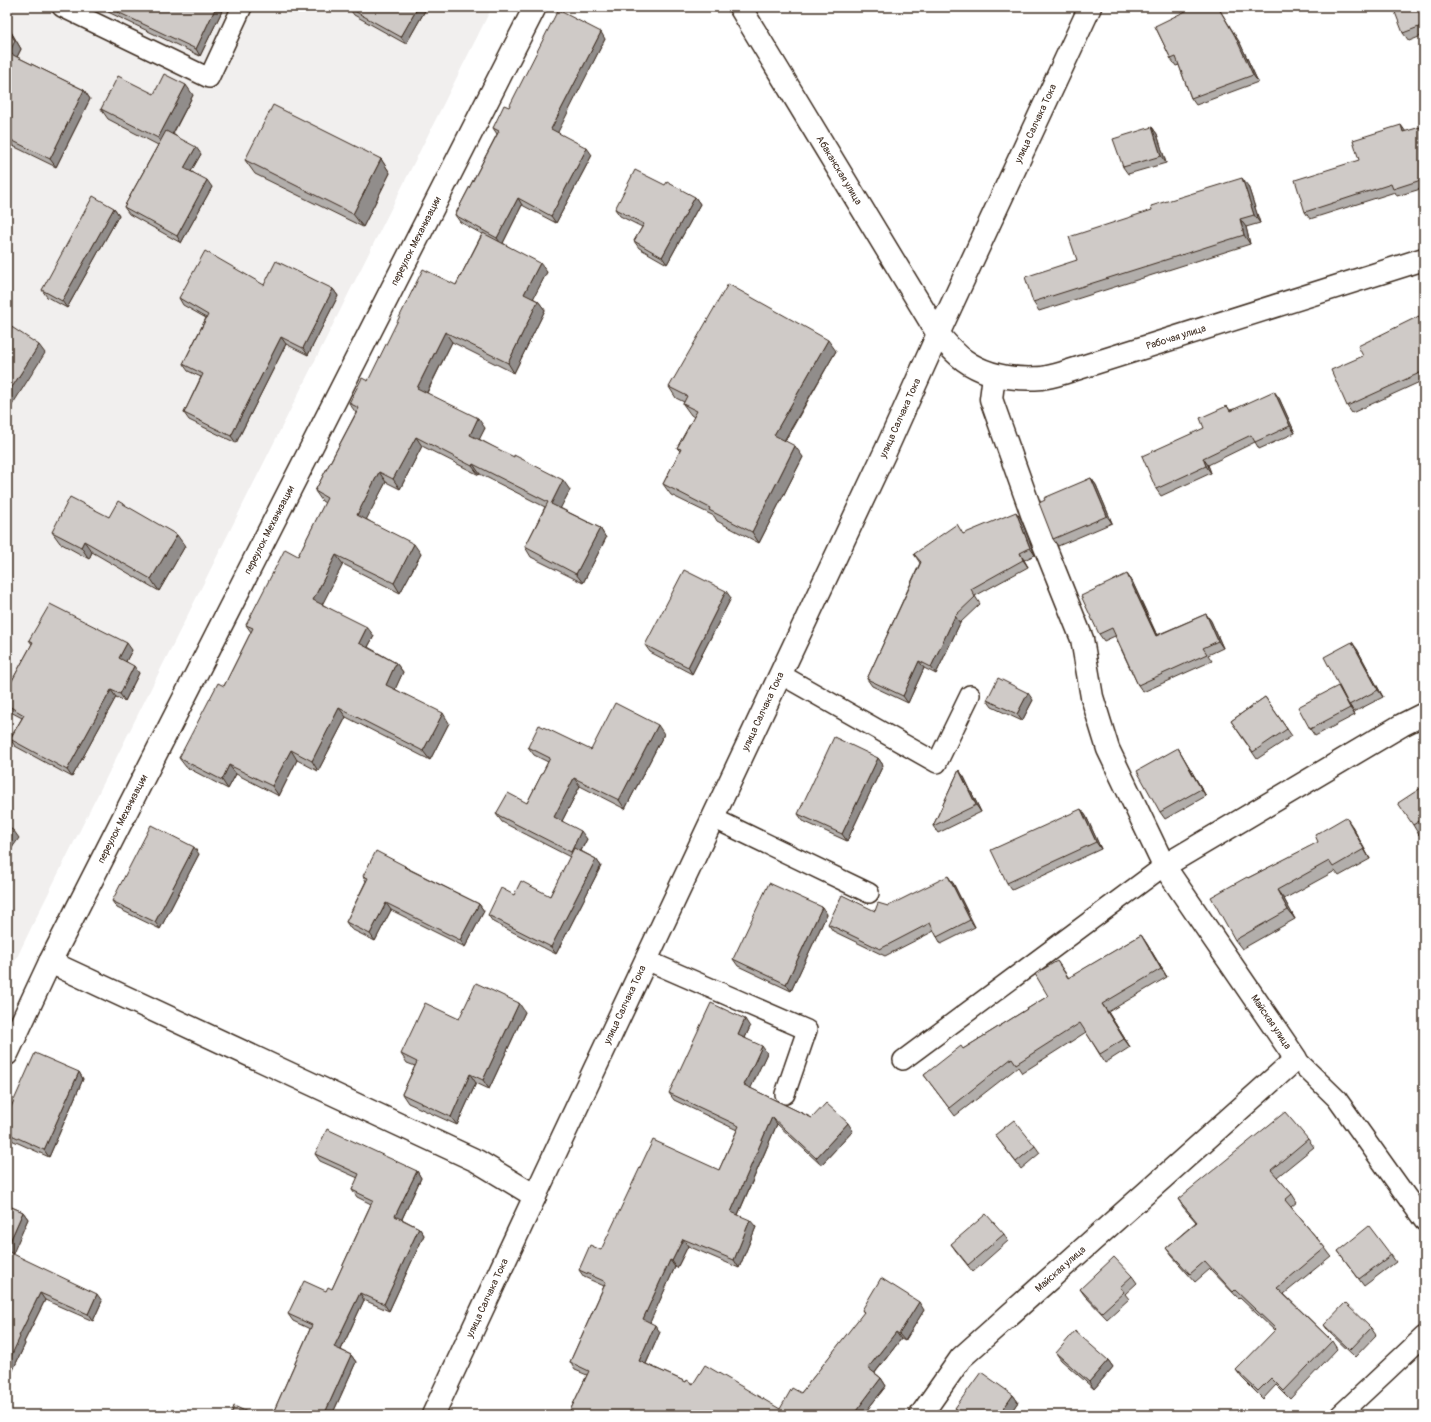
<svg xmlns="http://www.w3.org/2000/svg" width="1431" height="1422" viewBox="0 0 1431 1422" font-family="Pangolin,sans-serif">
	<rect width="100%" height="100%" fill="#fff"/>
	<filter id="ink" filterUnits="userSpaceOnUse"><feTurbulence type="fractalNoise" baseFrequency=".025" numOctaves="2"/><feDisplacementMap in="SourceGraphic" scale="8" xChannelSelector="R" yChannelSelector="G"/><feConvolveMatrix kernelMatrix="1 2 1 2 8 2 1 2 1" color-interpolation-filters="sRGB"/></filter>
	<g filter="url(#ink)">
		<path fill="#f1efee" d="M7,7h485l-460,919 -25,52z"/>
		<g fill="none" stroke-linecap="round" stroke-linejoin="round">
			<defs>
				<g id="service">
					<path d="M62,7l147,71 33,-71"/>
					<path d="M780,674l157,89 33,-68"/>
					<path d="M713,818l156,75"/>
					<path d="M646,960l161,70 -22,64"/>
					<path d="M1296,1059l41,40 87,122"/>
					<path d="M903,1060l261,-194"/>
					<path d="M1340,1415l84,-79"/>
				</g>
				<g id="minor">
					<path d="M1164,866l238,-141 22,-11"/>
					<path d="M50,962l427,199 58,35"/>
					<path id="s1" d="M7,1054l43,-92 485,-955"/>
					<path id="s2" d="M921,1415l40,-57 335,-299 -132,-193 -56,-117 -16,-52 -10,-58 -49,-122 -42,-118 3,-24"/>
				</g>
				<g id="tertiary">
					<path id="s3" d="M938,334l152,-327"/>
				</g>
				<g id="secondary">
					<path id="s4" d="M740,7l198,327c8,9 16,19 26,26 22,16 51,20 78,18 7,-1 14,-3 21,-5l361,-114"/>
					<path id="s5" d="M433,1415l102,-219 351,-746 52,-116"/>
				</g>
			</defs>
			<use href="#service" stroke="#3b2a1e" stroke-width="22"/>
			<use href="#minor" stroke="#3b2a1e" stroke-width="25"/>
			<use href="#tertiary" stroke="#3b2a1e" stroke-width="25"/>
			<use href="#secondary" stroke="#3b2a1e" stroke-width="25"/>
			<use href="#service" stroke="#fff" stroke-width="19"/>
			<use href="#minor" stroke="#fff" stroke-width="22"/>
			<use href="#tertiary" stroke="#fff" stroke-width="22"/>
			<use href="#secondary" stroke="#fff" stroke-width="22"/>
		</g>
		<g fill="#b2aeab" stroke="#3b2a1e">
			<path d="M103,7h121l-24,49 -94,-45z"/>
			<path d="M350,7h77l-21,37 -52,-29 -5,-7z"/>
			<path d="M1424,7v28l-15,6 -6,-8z"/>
			<path d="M7,25l14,24 -4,8 67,33 6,9 -34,68 -43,-21 -6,10z"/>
			<path d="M1155,26l85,17 18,39 -62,23 -5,-7 -12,-33 -3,1 -5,-7z"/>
			<path d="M605,39l-48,93 35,23 -36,68 -34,-18 -19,38 44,29 -14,26 5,3 7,9 -31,63 -62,-31 -25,51 58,35 -6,11 91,51 -10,18 40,20 6,10 -23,45 -52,-26 -6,-10 20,-40 -65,-33 -1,1 -57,-29 -22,43 -14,-7 -20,37 55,35 -21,39 -57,-29 -21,40 52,32 -6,11 28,16 7,9 -8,17 54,34 -19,37 -84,-43 -28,54 -21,-11 -18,36 -43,-22 -8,15 -42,-22 -7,-9 45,-72 27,-54 -5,-7 52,-69 27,-53 -3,-2 -7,-10 41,-78 -7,-10 19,-22 88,-96 26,-51 -22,-12 -5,-7 42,-81 -4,-6 16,-21z"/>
			<path d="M154,94l39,1 -20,39 28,20 -10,17 21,16 -31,56 -52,-29 -5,-7 34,-62 -50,-26 -7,-10z"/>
			<path d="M1424,126v62l-27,8 -2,-4 -85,27 -5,-7 101,-80z"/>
			<path d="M1152,127l5,7 9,29 -38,11 -5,-7z"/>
			<path d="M381,159l9,14 -27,54 -108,-53 -10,-14z"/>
			<path d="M1248,186l12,37 -14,4 4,17 -211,67 -6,-9 44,-42z"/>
			<path d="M695,197l5,7 -33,60 -28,-16 -5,-7 8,-14 -22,-11 -5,-7z"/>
			<path d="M114,208l5,7 -52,93 -20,-11 -5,-7z"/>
			<path d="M264,285l69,4 5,7 -30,59 -22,-11 -50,99 -47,-23 -5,-7 17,-36 -13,-6 -5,-7 23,-46 -23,-13 -4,-7z"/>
			<path d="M1419,316l5,7v57l-72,33 -5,-7 16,-50z"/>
			<path d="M836,351l-51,90 18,16 -44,86 -42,-22 -3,-5 -43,-21 -8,-11 17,-33 -3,-3 17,-31 -3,-2 -8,-11 1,-2 -8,-4 -7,-11z"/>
			<path d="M1279,398l16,35 -36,16 -4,-7 -47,23 3,8 -50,23 -5,-7 48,-61 23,-22 3,4z"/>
			<path d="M1091,478l5,7 16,38 -54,23 -5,-7 -8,-39z"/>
			<path d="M109,517l76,29 -26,45 -67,-39 -3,7 -29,-16 -8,-11z"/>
			<path d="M1021,519l14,36 -11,5 4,7 -53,29 5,8 -20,19 -24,51 -12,-6 -16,35 -36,-17 -5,-7 53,-116 -6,-9 49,-20z"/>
			<path d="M1132,581l25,54 49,-21 5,7 12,27 -15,7 4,6 -69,31 -5,-7 -23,-49 -11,5 -5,-7z"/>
			<path d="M731,598l-39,76 -42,-22 -5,-7z"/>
			<path d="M29,640l103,10 -6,11 13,12 -14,28 -9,-4 -44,80 -57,-31 -5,-7 12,-21 -15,-8v-20l25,-46z"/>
			<path d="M1357,649l26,48 -29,15 -4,-6 5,9 -40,21 -5,-7 28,-43 4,6z"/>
			<path d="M1265,697l27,39 -35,23 -26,-38z"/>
			<path d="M987,700h46l-11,21 -30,-14z"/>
			<path d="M664,734l-39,75 -45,-23 -18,35 25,18 -6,12 15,8 5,7 -45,88 -63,-32 -5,-7 26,-20 36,1 20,-39 -68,-35 -6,-8 31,-11 21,-41 -14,-7 -6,-8 63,3z"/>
			<path d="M1178,748l4,7 24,41 -41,23 -5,-7z"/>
			<path d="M878,758l5,7 -36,76 -44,-20 -5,-7z"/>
			<path d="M959,770l5,7 17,35 -43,21 -5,-7z"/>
			<path d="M1424,786v46l-5,3 -6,-10z"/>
			<path d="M1081,809l5,7 15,33 -89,41 -5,-7z"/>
			<path d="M1352,826l18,33 -31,17 -4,-5 -51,28 11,20 -53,30 -7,-9 13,-62z"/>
			<path d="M199,854l-39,75 -43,-21 -5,-7z"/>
			<path d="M405,866l2,2 72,36 5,7 -19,36 -74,-37 -16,31 -24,-12 -5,-7 20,-41 -3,-5z"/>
			<path d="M953,883l22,44 -34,17 -7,-13 -49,25 -52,-25 -5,-7 47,-13 13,-5z"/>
			<path d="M827,914l-36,77 -53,-25 -5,-7z"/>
			<path d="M1141,935l6,9 20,33 -59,35 22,35 -25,16 -19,-31 -64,41 -4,-6 -63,49 -31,-41 39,-26 85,-53 9,-35 12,17z"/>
			<path d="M525,1012l-36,77 -13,-6 -19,42 -49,-22 -6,-9 13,-28 -8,-3 -6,-9 58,-35z"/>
			<path d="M750,1027l-5,11 22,15 -17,35 62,30 41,13 -32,34 -44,-41 -39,91 18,12 -17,41 -51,-22 -11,22 -2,-1 -25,55 10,10 -14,32 40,18 94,27 21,-16 63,-80 -2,-3h62l-19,31 -4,-2 -26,34 6,5 5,8 -23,29h-295l19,-40 -12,-5 -5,-8 34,-76 -20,-9 -5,-7 22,-20 118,-80 18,-40 -63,-30 -5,-7z"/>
			<path d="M79,1072l4,7 -34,78 -42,-19v-22z"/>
			<path d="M995,1135l40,11 5,7 -19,16z"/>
			<path d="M1308,1139l6,8 -37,30 15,17 5,8 -6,5 34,41 6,8 -47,38 48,47 5,8 -47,50 -14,-14 -13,14 -21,-21 -6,-8 39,-39 -35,-33 -1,1 -29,-30 -15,13 -23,-26 -6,-8 30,-26 -13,-15 -5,-8z"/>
			<path d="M315,1154l102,17 4,7 -19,41 17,9 5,7 -35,76 -25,-11 -23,50 10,5 5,7 -24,53h-57l-2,-2 37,-84 -17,-8 -5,-7 38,-23 6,-2 39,-85 -14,-7 -5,-7 6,-12 -38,-17z"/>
			<path d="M7,1205l16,7 5,7 -16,35 90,47 -9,20 -48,-21 -21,42 1,2 -18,39z"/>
			<path d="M1004,1234l4,7 -35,31 -17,-21 -5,-7z"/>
			<path d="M1338,1251l53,4 5,7 -32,24z"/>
			<path d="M1132,1276l5,7 -12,11 4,5 -22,20 -22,-23 -5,-7z"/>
			<path d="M1324,1325l47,3 5,7 -21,22 -26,-25z"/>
			<path d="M1056,1353l52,7 5,7 -19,22 -33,-29z"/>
			<path d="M1013,1395l5,7 -9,13h-49l-5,-7z"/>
		</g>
		<g fill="#918d8b" stroke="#3b2a1e">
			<path d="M216,7h8l-24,49 -4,-7z"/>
			<path d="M418,7h9l-21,37 -5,-7z"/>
			<path d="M1218,7l22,36 18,39 -5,-7z"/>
			<path d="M7,25l14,24 -6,12 -6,-8z"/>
			<path d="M601,32l4,7 -49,97 -5,-7z"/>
			<path d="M186,85l7,10 -28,53 -7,-10z"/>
			<path d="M84,90l6,9 -34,68 -6,-8z"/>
			<path d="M1401,125l5,7h-3z"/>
			<path d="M1152,127l5,7 9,29 -5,-7z"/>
			<path d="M7,138l6,8 -6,10z"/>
			<path d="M196,147l5,7 -12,21 -5,-7z"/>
			<path d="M587,148l5,7 -36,68 -5,-7z"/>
			<path d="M381,159l9,14 -27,54 -10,-13z"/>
			<path d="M1242,178l6,8 12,37 -6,-8z"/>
			<path d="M207,180l5,7 -31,56 -4,-7z"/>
			<path d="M695,197l5,7 -33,60 -5,-7z"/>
			<path d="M518,198l4,7 -20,40 -5,-7z"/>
			<path d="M114,208l5,7 -52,93 -5,-7z"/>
			<path d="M1240,219l6,8 4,17 -6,-9z"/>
			<path d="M540,263l7,9 -16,31 -7,-9z"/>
			<path d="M333,289l5,7 -30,59 -5,-7z"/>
			<path d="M538,301l7,9 -31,63 -6,-10z"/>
			<path d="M1419,316l5,7v4z"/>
			<path d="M445,332l7,10 -28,56 -7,-10z"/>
			<path d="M281,337l5,7 -50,99 -5,-7z"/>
			<path d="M828,340l8,11 -55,95 -7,-11z"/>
			<path d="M39,345l6,8 -38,60v-18z"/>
			<path d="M1274,391l5,7 16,35 -5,-7z"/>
			<path d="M478,418l7,10 -8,16 -7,-9z"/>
			<path d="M416,437l6,9 -22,43 -7,-10z"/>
			<path d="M795,446l8,11 -44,86 -7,-11z"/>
			<path d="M1203,458l5,7 3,8 -5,-7z"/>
			<path d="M473,464l7,10 -1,1 -7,-9z"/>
			<path d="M379,472l7,10 -22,42 -7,-9z"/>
			<path d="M1091,478l5,7 16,38 -5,-7z"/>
			<path d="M563,480l7,10 -12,23 -7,-9z"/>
			<path d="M1016,512l5,7 14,36 -5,-7z"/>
			<path d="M600,528l6,10 -23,45 -7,-9z"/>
			<path d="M177,535l8,11 -26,45 -8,-12z"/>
			<path d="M84,541l8,11 -3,7 -8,-12z"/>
			<path d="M414,544l7,10 -21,39 -6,-10z"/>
			<path d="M1020,553l8,14 -5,-7z"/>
			<path d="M336,555l7,9 -23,45 -7,-9z"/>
			<path d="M1127,574l5,7 28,62 -4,-7z"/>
			<path d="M726,591l5,7 -39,76 -4,-7z"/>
			<path d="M1206,614l5,7 12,27 -5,-7z"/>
			<path d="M955,616l5,7 -24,51 -5,-7z"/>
			<path d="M367,627l7,9 -9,16 -6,-9z"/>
			<path d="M1352,642l5,7 26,48 -5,-7z"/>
			<path d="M127,643l5,7 -8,15 -5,-7z"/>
			<path d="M919,661l5,7 -16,35 -5,-7z"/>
			<path d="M396,663l7,9 -10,22 -7,-9z"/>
			<path d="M134,666l5,7 -14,28 -5,-7z"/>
			<path d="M1338,686l5,7 12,22 -5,-7z"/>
			<path d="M111,690l5,7 -44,80 -5,-7z"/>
			<path d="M1028,693l5,7 -11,21 -5,-7z"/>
			<path d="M339,708l7,9 -28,54 -6,-10z"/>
			<path d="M443,713l6,10 -19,37 -7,-9z"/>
			<path d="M658,725l6,9 -39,75 -6,-9z"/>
			<path d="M1178,748l4,7 24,41 -5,-7z"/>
			<path d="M291,750l6,10 -18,36 -7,-10z"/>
			<path d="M878,758l5,7 -36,76 -5,-7z"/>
			<path d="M229,765l7,9 -8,15 -6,-9z"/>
			<path d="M959,770l5,7 17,35 -5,-7z"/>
			<path d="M574,778l6,8 -20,39 -6,-8z"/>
			<path d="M1081,809l5,7 15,33 -5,-7z"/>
			<path d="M1346,817l6,9 18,33 -6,-10z"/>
			<path d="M14,831l5,7 -12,17v-14z"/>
			<path d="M581,831l6,8 -11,21 -5,-8z"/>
			<path d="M194,847l5,7 -39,75 -5,-7z"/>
			<path d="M596,859l5,7 -45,88 -5,-7z"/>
			<path d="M948,876l5,7 22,44 -5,-7z"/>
			<path d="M1277,890l7,9 11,20 -7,-9z"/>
			<path d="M386,903l5,7 -16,31 -5,-7z"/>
			<path d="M479,904l5,7 -19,36 -5,-7z"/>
			<path d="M822,907l5,7 -36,77 -5,-7z"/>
			<path d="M1141,935l6,9 20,33 -6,-8z"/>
			<path d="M519,1003l6,9 -36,77 -6,-9z"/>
			<path d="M1102,1004l6,8 22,35 -6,-8z"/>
			<path d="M745,1019l5,8 -7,15 -5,-7z"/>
			<path d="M762,1046l5,7 -18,39 -5,-7z"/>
			<path d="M79,1072l4,7 -34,78 -5,-7z"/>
			<path d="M470,1074l6,9 -19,42 -6,-8z"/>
			<path d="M772,1117l5,7 -41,95 -5,-7z"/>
			<path d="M848,1123l5,8 -32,34 -5,-7z"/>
			<path d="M417,1171l4,7 -21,45 -5,-7z"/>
			<path d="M23,1212l5,7 -17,39 -4,-6v-4z"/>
			<path d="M750,1220l6,7 -17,41 -5,-8z"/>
			<path d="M419,1228l5,7 -35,76 -5,-7z"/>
			<path d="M683,1239l5,7 -11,22 -5,-7z"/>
			<path d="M670,1260l5,7 -27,60 -5,-8z"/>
			<path d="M40,1293l5,7 -21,42 1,2 -18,39v-18l12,-29z"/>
			<path d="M360,1293l4,7 -25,54 -5,-7z"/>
			<path d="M97,1294l5,7 -9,20 -5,-7z"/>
			<path d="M919,1302l5,8 -19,31 -6,-7z"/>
			<path d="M655,1325l5,7 -16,36 -5,-7z"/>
			<path d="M896,1332l5,7 -28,36 -5,-7z"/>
			<path d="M351,1355l5,7 -24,53h-8z"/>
			<path d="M1108,1360l5,7 -19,22 -5,-7z"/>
			<path d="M881,1378l5,8 -23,29h-10z"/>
			<path d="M1013,1395l5,7 -9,13h-10z"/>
		</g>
		<g fill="#cfcac7" stroke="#3b2a1e">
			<path d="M107,7h109l-20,42z"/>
			<path d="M350,7h68l-17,30 -52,-29z"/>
			<path d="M1194,7h24l17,29 18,39 -62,23 -15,-41 -5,2 -16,-33z"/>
			<path d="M1393,7h31v18l-21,8z"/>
			<path d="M558,10l43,22 -50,97 36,19 -36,68 -33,-18 -21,40 -42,-23 44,-84 -6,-3 11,-23 5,2z"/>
			<path d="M7,27l8,14 -6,12 75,37 -34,69 -43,-21z"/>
			<path d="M164,74l22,11 -28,53 -57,-29 17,-33 36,18z"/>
			<path d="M273,105l108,54 -28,55 -108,-54z"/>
			<path d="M1401,125l2,7 21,-6v53l-31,10 -2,-5 -86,28 -10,-32 64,-20 -6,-20z"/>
			<path d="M1152,127l9,29 -38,11 -10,-28z"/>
			<path d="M166,131l30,16 -12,21 23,12 -30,56 -53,-29z"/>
			<path d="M635,170l30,15 2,-3 28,15 -33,60 -28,-16 10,-17 -29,-15z"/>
			<path d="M1242,178l12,37 -14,4 4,16 -211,67 -8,-25 52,-17 -8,-23 83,-27 -1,-4z"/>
			<path d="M93,196l21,12 -52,93 -20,-11z"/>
			<path d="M483,233l57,30 -16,31 14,7 -30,62 -63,-31 -28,56 61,30 -8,17 44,22v-2l49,25 -12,24 49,24 -24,46 -51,-27 23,-45 -75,-38 -1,2 -56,-29 -23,42 -14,-7 -22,43 57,29 -20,39 -58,-28 -23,45 54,27 -8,16 37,20 -10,22 57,28 -20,38 -84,-43 -27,53 -21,-11 -19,36 -43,-21 -7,15 -43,-22 39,-75 6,3 29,-58 -7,-3 39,-76 13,7 29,-58 -12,-7 44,-83 -10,-5 13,-25 6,3 55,-112 33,16z"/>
			<path d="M205,251l59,34 12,-24 57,28 -30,59 -22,-11 -50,99 -47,-23 19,-39 -20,-10 25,-49 -29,-17z"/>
			<path d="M728,284l100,56 -54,95 21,11 -43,86 -43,-22 1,-2 -47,-24 18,-35 -4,-1 20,-37 -14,-7 4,-8 -18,-9z"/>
			<path d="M1419,316l5,11v44l-77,35 -16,-36 32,-14 -5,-10z"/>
			<path d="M7,324l32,21 -32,50z"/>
			<path d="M1274,391l16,35 -35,16 -4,-7 -48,23 3,8 -50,23 -14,-33 62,-28 -4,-10 27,-12 3,5z"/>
			<path d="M1091,478l16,38 -54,23 -14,-36 6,-3 -1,-2z"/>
			<path d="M70,497l39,20 9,-16 59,34 -26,44 -67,-38 -3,6 -29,-15z"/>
			<path d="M1016,512l14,36 -10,5 3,7 -52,29 4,8 -20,19 -24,51 -12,-6 -16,35 -36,-17 54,-117 -7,-8 43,-30 6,10z"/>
			<path d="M684,570l42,21 -38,76 -43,-22z"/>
			<path d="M1127,574l29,62 50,-22 12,27 -15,7 4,6 -69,31 -26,-57 -13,6 -18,-38z"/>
			<path d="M1424,602v8l-3,-7z"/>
			<path d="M50,604l77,39 -8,15 15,8 -14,28 -9,-4 -44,80 -57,-31 14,-24 -17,-10v-15l26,-48 -4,-2z"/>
			<path d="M1352,642l26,48 -29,15 -25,-48z"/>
			<path d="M998,678l30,15 -11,21 -30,-14z"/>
			<path d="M1338,686l12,22 -40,21 -12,-22z"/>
			<path d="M1265,697l22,32 -34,23 -22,-31z"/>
			<path d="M615,703l43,22 -39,75 -45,-22 -20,39 27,14 -10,21 -75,-38 12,-21 19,10 23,-45 -22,-11 11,-22 52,25z"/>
			<path d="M834,737l44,21 -36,76 -44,-20z"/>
			<path d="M1178,748l23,41 -41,23 -23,-41z"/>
			<path d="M959,770l17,35 -43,21z"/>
			<path d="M1424,786v32l-11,7 -15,-22z"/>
			<path d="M1081,809l15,33 -89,41 -16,-33z"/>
			<path d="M1346,817l18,32 -31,18 -4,-6 -52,29 11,20 -53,30 -24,-43 36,-20 1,1 70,-36 -3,-7z"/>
			<path d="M151,825l43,22 -39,75 -43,-21z"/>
			<path d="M7,826l7,5 -7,10z"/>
			<path d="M574,848l22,11 -45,88 -63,-32 13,-27 13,7 7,-14 29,15z"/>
			<path d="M376,851l29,15 -1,1 75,37 -19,36 -74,-37 -16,31 -24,-12 22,-44 -5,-2z"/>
			<path d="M948,876l22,44 -33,17 -7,-14 -50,26 -52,-25 14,-29 33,16 3,-8 10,3z"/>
			<path d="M769,883l53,24 -36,77 -53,-25z"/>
			<path d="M1141,935l20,34 -59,35 22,35 -24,15 -20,-31 -64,41 -4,-6 -63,50 -25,-33 37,-29 2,3 85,-53 -13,-22 22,-13 11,17z"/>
			<path d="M476,983l43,20 -36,77 -13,-6 -19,43 -49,-23 15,-32 -16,-8 24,-51 34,16z"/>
			<path d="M711,1003l34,16 -7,16 24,11 -18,39 68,33 14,-15 22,20 -32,35 -44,-41 -41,95 19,8 -16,40 -51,-21 -11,22 -2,-1 -27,59 12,6 -16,36 47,21 1,-2 6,4 12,-19 75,44 12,-21 9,5 63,-81 -2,-2 19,-32 38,24 -20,32 -3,-2 -28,36 13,10 -28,37h-285l21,-44 -19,-9 36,-80 -27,-12 11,-25 11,5 52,-110 66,30 20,-44 -70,-33z"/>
			<path d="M35,1053l44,19 -35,78 -37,-17v-17z"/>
			<path d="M1285,1112l23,27 -37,31 21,24 -7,6 40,48 -48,40 55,53 -48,50 -13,-13 -13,13 -22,-21 40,-41 -41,-39 -2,2 -28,-31 -15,13 -24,-26 31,-26 -19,-23z"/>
			<path d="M1014,1120l21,26 -19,16 -21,-27z"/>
			<path d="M327,1129l90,42 -22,45 24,12 -35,76 -24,-11 -26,54 17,8 -27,60h-46l-5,-2 39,-88 -24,-11 16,-33 22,10 2,-4 4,2 41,-89 -21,-10 7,-16 -44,-20z"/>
			<path d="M7,1205l16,7 -16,36z"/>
			<path d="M986,1214l18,20 -36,31 -17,-21z"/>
			<path d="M1369,1226l22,29 -32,24 -21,-28z"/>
			<path d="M7,1251l90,43 -9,20 -48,-21 -21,43 1,1 -13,28z"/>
			<path d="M1114,1257l18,19 -12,11 4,5 -22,20 -22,-23z"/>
			<path d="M1345,1303l26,25 -21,22 -26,-25z"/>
			<path d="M1075,1331l33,29 -19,22 -33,-29z"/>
			<path d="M981,1372l32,23 -14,20h-33l-11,-7z"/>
			<path d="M234,1406l20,9h-23z"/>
		</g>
	</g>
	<g text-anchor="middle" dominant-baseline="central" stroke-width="3.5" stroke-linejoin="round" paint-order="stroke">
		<g font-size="10" fill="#3b2a1e" stroke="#fff">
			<text stroke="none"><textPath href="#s3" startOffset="232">улица Салчака Тока</textPath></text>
			<text stroke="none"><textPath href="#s4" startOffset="191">Абаканская улица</textPath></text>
			<text stroke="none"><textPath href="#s1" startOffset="910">переулок Механизации</textPath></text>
			<text stroke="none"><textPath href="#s4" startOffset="641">Рабочая улица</textPath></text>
			<text stroke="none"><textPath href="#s5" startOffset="1101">улица Салчака Тока</textPath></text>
			<text stroke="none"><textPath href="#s1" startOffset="586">переулок Механизации</textPath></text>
			<text stroke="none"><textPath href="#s5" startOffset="777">улица Салчака Тока</textPath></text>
			<text stroke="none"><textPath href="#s1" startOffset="262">переулок Механизации</textPath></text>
			<text stroke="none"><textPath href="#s5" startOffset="453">улица Салчака Тока</textPath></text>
			<text transform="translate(1271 1022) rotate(56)">Майская улица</text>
			<text stroke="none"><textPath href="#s2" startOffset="203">Майская улица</textPath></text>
			<text stroke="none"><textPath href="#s5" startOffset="129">улица Салчака Тока</textPath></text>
		</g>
	</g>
	<rect width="1431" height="1422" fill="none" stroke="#fff" stroke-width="24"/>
	<rect x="12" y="12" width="1407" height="1398" fill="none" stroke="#3b2a1e" stroke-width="1.5" filter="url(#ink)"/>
</svg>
